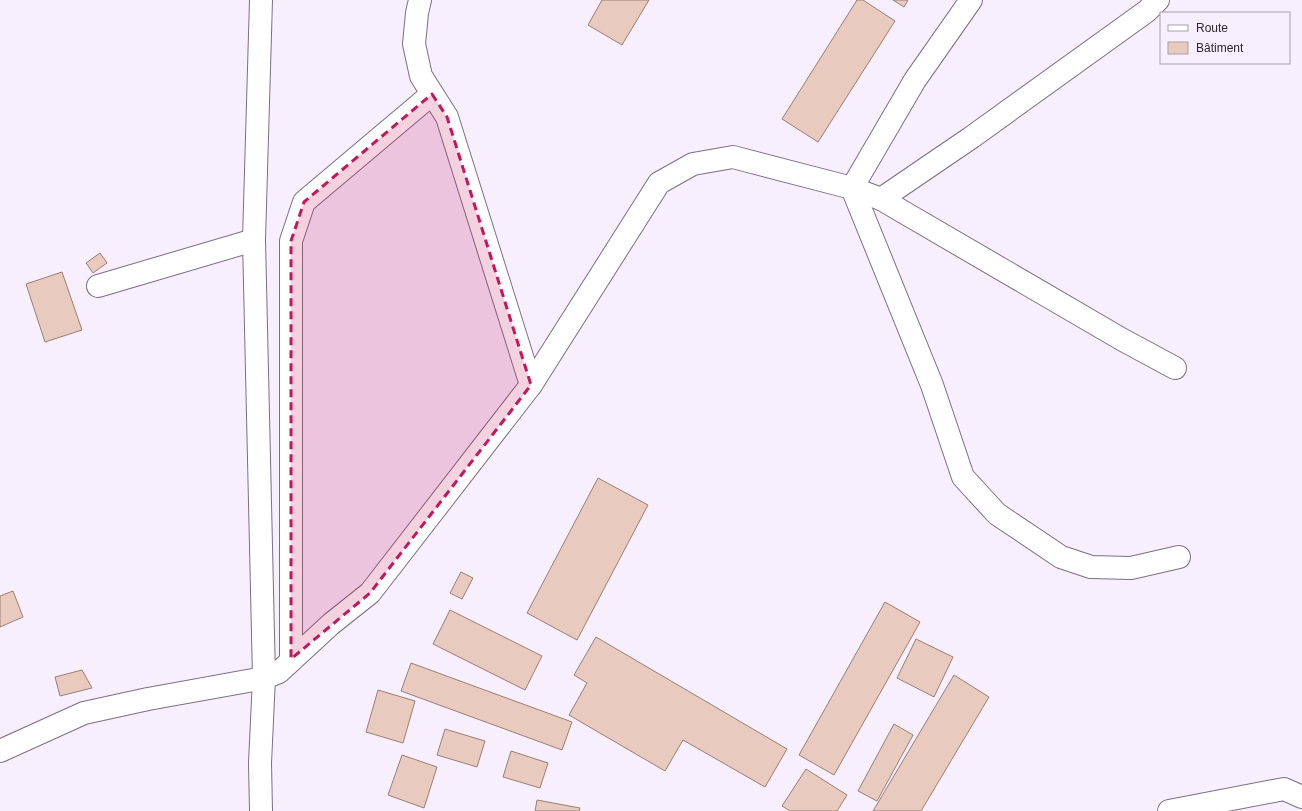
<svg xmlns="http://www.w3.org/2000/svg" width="1302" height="811" viewBox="0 0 1302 811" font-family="Helvetica,sans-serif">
	<rect width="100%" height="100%" fill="#f8effe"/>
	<g fill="#e8cabe" stroke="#9a7e74">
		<path d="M602,0h47l-27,45 -34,-20z"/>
		<path d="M857,0h6l32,21 -77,121 -36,-23z"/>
		<path d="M893,0h15l-4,7z"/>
		<path d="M100,253l7,10 -14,10 -7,-10z"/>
		<path d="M62,272l20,58 -37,12 -19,-58z"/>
		<path d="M598,478l50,27 -71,135 -50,-27z"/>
		<path d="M461,572l12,6 -11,21 -12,-6z"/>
		<path d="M13,591l10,26 -23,10v-31z"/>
		<path d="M885,602l35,20 -86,153 -35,-20z"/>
		<path d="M450,610l92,46 -17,34 -92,-46z"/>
		<path d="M596,637l191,112 -22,38 -82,-47 -18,31 -96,-56 18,-32 -13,-8z"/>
		<path d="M916,639l37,18 -19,40 -37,-19z"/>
		<path d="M411,663l161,59 -10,28 -161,-59z"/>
		<path d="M82,670l10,18 -32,8 -5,-19z"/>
		<path d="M954,675l35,22 -68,114h-48z"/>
		<path d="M378,690l37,11 -12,42 -37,-11z"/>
		<path d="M894,724l19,11 -36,66 -19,-10z"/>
		<path d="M445,729l40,12 -8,26 -40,-12z"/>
		<path d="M511,751l37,12 -8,25 -37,-11z"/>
		<path d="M402,755l35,12 -13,41 -36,-13z"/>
		<path d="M806,769l41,26 -10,16h-47l-8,-5z"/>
		<path d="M537,800l43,8 -1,3h-44z"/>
	</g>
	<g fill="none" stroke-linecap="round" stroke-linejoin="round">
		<defs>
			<g id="street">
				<path d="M261,0l-7,240 10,438 -4,85 1,48"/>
				<path d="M420,0l-3,13 -3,31 7,32 26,41 84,268"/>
				<path d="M971,0l-56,80 -63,108 80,197 31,92 34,37 64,43 30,10 40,1 48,-11"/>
				<path d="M881,199l91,-62 175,-126 11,-11"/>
				<path d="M98,286l156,-46"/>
				<path d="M291,659v-418l13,-39 128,-108"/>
				<path d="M0,751l84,-38 64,-14 116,-21 15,-6 52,-48 39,-31 161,-208 128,-202 34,-19 40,-7 119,31 29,11 242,141 52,28"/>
				<path d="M1169,811l115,-22 18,8"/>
			</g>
		</defs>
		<use href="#street" stroke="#7c6e85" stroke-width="24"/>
		<use href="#street" stroke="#fff" stroke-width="22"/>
	</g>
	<path fill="#c2185b" fill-opacity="0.2" stroke="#c2185b" stroke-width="3" stroke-dasharray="8 5" stroke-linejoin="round" d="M432,94l15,23 84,268 -161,208 -79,66v-418l13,-39z"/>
	<rect x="1160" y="12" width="130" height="52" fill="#f8effe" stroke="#a79fac"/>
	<rect x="1168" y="25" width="20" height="6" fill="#ffffff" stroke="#a79fac"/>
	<text x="1196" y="32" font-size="12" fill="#2d2731">Route</text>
	<rect x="1168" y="42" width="20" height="12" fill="#e8cabe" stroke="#a79fac"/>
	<text x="1196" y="52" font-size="12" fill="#2d2731">Bâtiment</text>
</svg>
